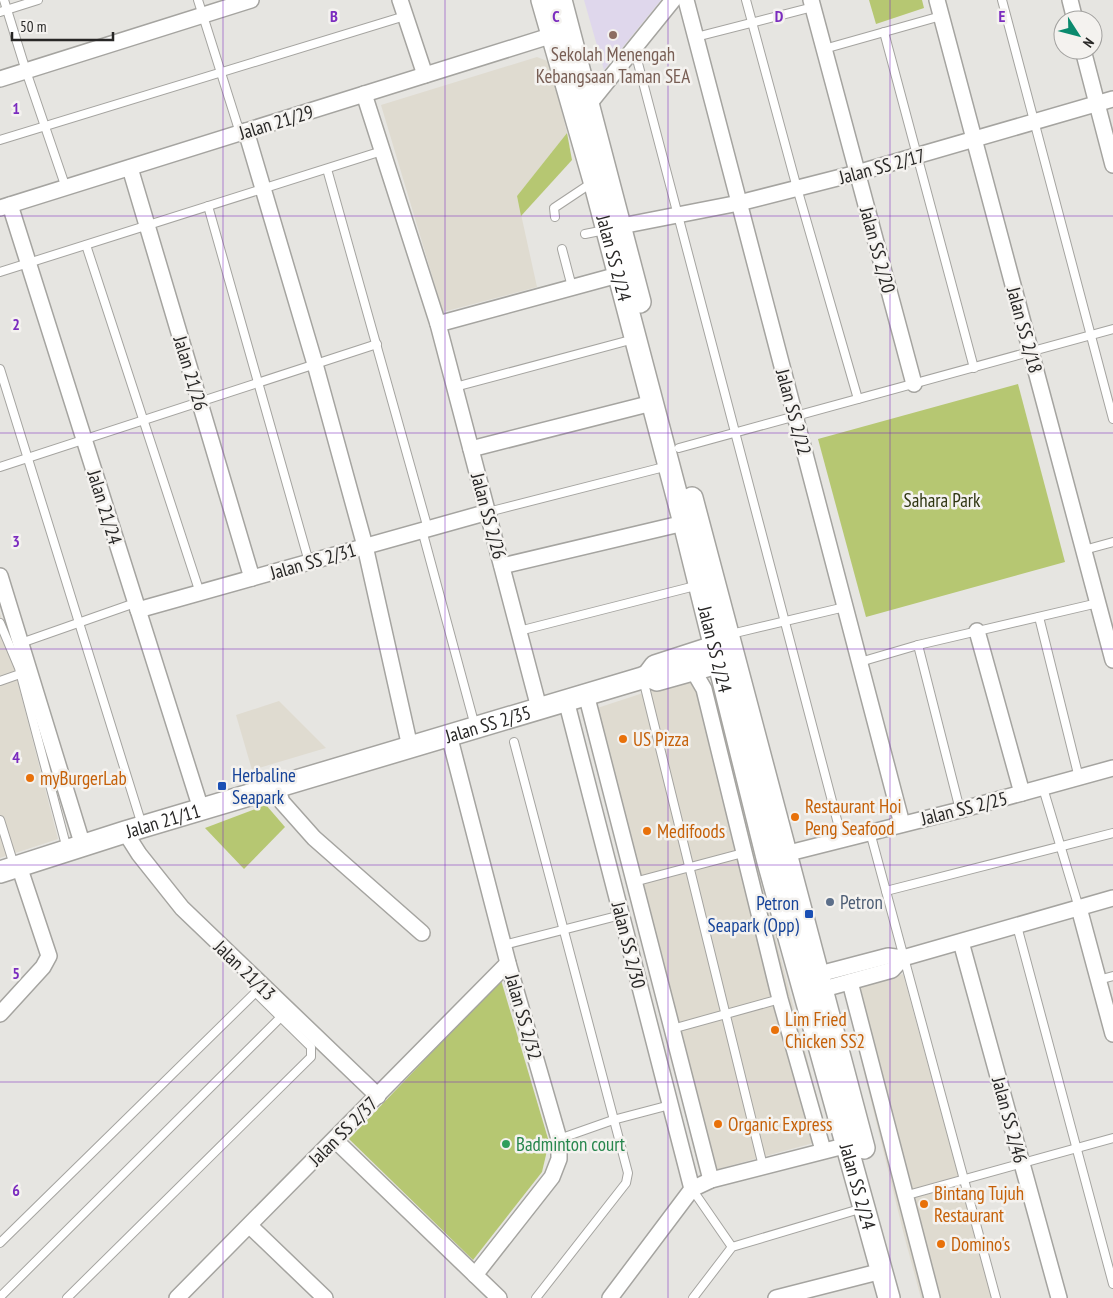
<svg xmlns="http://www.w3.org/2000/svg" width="1113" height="1298" viewBox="0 0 1113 1298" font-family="'PT Sans Narrow',sans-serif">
	<rect width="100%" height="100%" fill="#e6e5e1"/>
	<g fill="#dfdbd0">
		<path d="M537,57l13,5 17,71 -50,63 20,91 -94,25 -62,-207z"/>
		<path d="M0,613l58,226 -58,19z"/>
		<path d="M686,679l27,19 115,441 -128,35 -115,-462z"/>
		<path d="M279,701l47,47 -74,22 -16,-55z"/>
		<path d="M903,974l89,324h-71l-17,-63 -60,-244z"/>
	</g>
	<path fill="#dfd7ec" d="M584,0h77l-57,70z"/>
	<g fill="#b6c772">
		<path d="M869,0h53l2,8 -48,16z"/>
		<path d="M567,133l5,27 -51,56 -4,-20z"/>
		<path d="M1018,384l47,178 -199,55 -48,-178z"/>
		<path d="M266,805l19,22 -41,42 -39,-41z"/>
		<path d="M501,980l48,162 -7,30 -69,88 -124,-121z"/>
	</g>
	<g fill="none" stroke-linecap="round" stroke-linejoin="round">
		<defs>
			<g id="lane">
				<path d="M4,0l22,71 40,117"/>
				<path d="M198,0l42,133"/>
				<path d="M746,0l51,188 61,211"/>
				<path d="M1002,0l111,419"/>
				<path d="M0,12l38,-12"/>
				<path d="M884,32l90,336"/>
				<path d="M696,37l117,-30"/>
				<path d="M634,48l208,791"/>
				<path d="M824,49l117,-33"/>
				<path d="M0,140l405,-124"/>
				<path d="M327,169l101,360"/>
				<path d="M208,206l101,356"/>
				<path d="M555,217l-1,-9 39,-26"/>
				<path d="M585,234l20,-4"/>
				<path d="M86,245l114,348"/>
				<path d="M562,249l10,38"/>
				<path d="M0,272l382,-121"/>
				<path d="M0,369l142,456"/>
				<path d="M455,387l179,-48"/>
				<path d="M679,448l434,-119"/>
				<path d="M0,467l377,-123"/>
				<path d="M488,512l180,-46"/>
				<path d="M422,530l53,196"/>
				<path d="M1084,550l29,-8"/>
				<path d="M1039,617l40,161"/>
				<path d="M0,623l19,45 48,181"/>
				<path d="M519,631l180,-46"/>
				<path d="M731,634l114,-27"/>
				<path d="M21,643l114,-40"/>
				<path d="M918,645l42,165"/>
				<path d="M860,662l58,-17 180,-42"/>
				<path d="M643,679l120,487"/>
				<path d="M0,681l20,-7"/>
				<path d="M514,742l114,431 -2,10 -90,115"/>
				<path d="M1043,788l36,120"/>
				<path d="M0,820l14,45"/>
				<path d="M870,832l126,466"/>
				<path d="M634,882l109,-29"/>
				<path d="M886,891l227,-58"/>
				<path d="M1017,926l96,358"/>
				<path d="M504,945l117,-30"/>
				<path d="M1098,980l15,-4"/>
				<path d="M672,1029l108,-30"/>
				<path d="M559,1139l54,-19 57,-15"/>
				<path d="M692,1189l40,58"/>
				<path d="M904,1196l209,-58"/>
				<path d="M0,1243l259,-254"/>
				<path d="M0,1297l281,-280"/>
				<path d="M67,1298l244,-241v-10l-56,-55"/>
				<path d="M693,1298l39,-51 131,-39"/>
			</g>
			<g id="street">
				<path d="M400,0l25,75"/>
				<path d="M686,0l216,824"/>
				<path d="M811,0l103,384"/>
				<path d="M937,0l176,660"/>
				<path d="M1070,0l5,20"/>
				<path d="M1083,50l30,115"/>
				<path d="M0,79l251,-79"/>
				<path d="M364,94l74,230 101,384"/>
				<path d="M589,104l84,-104"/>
				<path d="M246,131l69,233 50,182 45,201"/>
				<path d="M130,168l122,410"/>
				<path d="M10,205l191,604"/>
				<path d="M0,208l553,-173"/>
				<path d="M611,228l128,-25 118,-30 256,-74"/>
				<path d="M438,324l180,-49"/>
				<path d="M471,449l181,-46"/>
				<path d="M502,566l182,-43"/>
				<path d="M0,576l83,270"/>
				<path d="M138,610l350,-98"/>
				<path d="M977,631l45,162"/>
				<path d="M693,670l11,19 76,310 43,151"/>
				<path d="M586,694l125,486"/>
				<path d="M566,700l126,489"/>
				<path d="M449,735l59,228 51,176v20l-7,18 -77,98"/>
				<path d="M277,787l5,15 32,36 108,95"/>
				<path d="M125,832l14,22 43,54 196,188"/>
				<path d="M785,854l175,-44 153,-42"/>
				<path d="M1079,908l34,126"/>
				<path d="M961,942l98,356"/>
				<path d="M808,977l80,-21 15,2 210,-60"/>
				<path d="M850,982l82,316"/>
				<path d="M813,992l79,-22 11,-12"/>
				<path d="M0,1014l43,-47 6,-11 -30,-90"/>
				<path d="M335,1140l164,158"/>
				<path d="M250,1226l75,72"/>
				<path d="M177,1298l331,-335"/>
				<path d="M610,1298l82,-109 19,-9 137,-35"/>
				<path d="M776,1298l106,-27"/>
			</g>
			<g id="secondary">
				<path id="s1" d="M542,0l52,181 90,342 84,339 121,436"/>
				<path d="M561,0l79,302"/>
				<path d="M692,498l172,650"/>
				<path d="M649,674l6,-8 74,-24"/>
				<path id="s2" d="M0,872l125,-40 517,-154 6,-2 9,4 75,-21"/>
			</g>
		</defs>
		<use href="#lane" stroke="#a5a4a0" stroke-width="10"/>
		<use href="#street" stroke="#a5a4a0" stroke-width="18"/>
		<use href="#secondary" stroke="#a5a4a0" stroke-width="24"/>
		<use href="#lane" stroke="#fff" stroke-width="8"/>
		<use href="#street" stroke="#fff" stroke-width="15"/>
		<use href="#secondary" stroke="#fff" stroke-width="21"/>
	</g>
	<path fill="none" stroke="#7b2cbf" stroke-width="1" stroke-opacity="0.55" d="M223,0v1298M445,0v1298M668,0v1298M890,0v1298M0,216h1113M0,433h1113M0,649h1113M0,865h1113M0,1082h1113"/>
	<circle fill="#8d6e63" stroke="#f4f2ef" stroke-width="2" cx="613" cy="35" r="5"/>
	<g fill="#e8710a" stroke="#f4f2ef" stroke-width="2">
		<circle cx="623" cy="739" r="5"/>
		<circle cx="30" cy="778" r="5"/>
		<circle cx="795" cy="817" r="5"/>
		<circle cx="647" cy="831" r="5"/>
		<circle cx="775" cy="1030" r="5"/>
		<circle cx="718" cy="1124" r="5"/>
		<circle cx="924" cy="1204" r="5"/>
		<circle cx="941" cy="1244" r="5"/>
	</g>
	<g fill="#1a4fb4" stroke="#f4f2ef" stroke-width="2">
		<rect x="217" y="781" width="10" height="10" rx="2.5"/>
		<rect x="804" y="909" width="10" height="10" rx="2.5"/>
	</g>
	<circle fill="#5c6f8a" stroke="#f4f2ef" stroke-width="2" cx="830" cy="902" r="5"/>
	<circle fill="#2e9e5b" stroke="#f4f2ef" stroke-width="2" cx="506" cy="1144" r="5"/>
	<g text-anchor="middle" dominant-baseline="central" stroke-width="5" stroke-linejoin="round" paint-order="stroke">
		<g font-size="19" fill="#785e54" stroke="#f4f2ef">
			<text x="613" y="54">Sekolah Menengah<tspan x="613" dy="22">Kebangsaan Taman SEA</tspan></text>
		</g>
		<g font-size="19" fill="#282726" stroke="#f4f2ef">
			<text transform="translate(276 122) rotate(-17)">Jalan 21/29</text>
			<text transform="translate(882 166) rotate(-15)">Jalan SS 2/17</text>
			<text transform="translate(878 250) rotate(75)">Jalan SS 2/20</text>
			<text stroke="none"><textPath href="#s1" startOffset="268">Jalan SS 2/24</textPath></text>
			<text transform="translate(1025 330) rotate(75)">Jalan SS 2/18</text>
			<text transform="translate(191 373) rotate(73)">Jalan 21/26</text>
			<text transform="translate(794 412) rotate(75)">Jalan SS 2/22</text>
			<text transform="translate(105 507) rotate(73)">Jalan 21/24</text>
			<text transform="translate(489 516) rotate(75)">Jalan SS 2/26</text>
			<text transform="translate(313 561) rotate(-16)">Jalan SS 2/31</text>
			<text stroke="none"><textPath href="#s1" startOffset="672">Jalan SS 2/24</textPath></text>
			<text stroke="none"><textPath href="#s2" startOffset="510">Jalan SS 2/35</textPath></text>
			<text transform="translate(964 808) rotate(-14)">Jalan SS 2/25</text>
			<text stroke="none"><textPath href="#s2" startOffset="171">Jalan 21/11</textPath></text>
			<text transform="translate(629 945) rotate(76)">Jalan SS 2/30</text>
			<text transform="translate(245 970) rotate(44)">Jalan 21/13</text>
			<text transform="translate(524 1017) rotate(74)">Jalan SS 2/32</text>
			<text transform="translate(1010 1120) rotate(75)">Jalan SS 2/46</text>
			<text transform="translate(343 1131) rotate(-45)">Jalan SS 2/37</text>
			<text stroke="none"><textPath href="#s1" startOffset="1228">Jalan SS 2/24</textPath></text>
		</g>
		<g font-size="19" fill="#2f3611" stroke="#f4f2ef">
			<text x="942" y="500">Sahara Park</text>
		</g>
		<g font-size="19" fill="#c56008" stroke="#f4f2ef" text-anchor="start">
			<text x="633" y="739">US Pizza</text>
			<text x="40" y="778">myBurgerLab</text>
			<text x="805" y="806">Restaurant Hoi<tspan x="805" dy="22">Peng Seafood</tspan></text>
			<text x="657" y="831">Medifoods</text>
			<text x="785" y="1019">Lim Fried<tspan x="785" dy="22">Chicken SS2</tspan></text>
			<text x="728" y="1124">Organic Express</text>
			<text x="934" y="1193">Bintang Tujuh<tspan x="934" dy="22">Restaurant</tspan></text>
			<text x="951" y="1244">Domino's</text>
		</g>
		<g font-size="19" fill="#164399" stroke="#f4f2ef" text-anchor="start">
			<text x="232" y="775">Herbaline<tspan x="232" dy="22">Seapark</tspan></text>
			<text x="799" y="903" text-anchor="end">Petron<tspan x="799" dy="22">Seapark (Opp)</tspan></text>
		</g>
		<g font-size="19" fill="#4e5e75" stroke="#f4f2ef" text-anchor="start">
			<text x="840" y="902">Petron</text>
		</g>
		<g font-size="19" fill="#27864d" stroke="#f4f2ef" text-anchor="start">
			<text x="516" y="1144">Badminton court</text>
		</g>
	</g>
	<g font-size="16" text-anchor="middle" font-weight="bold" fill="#7b2cbf" stroke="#f4f2ef" stroke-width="5" stroke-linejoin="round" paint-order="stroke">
		<text x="334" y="22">B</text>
		<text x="556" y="22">C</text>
		<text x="779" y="22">D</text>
		<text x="1002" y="22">E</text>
		<text x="16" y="114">1</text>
		<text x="16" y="330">2</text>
		<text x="16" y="547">3</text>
		<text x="16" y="763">4</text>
		<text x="16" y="979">5</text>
		<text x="16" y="1196">6</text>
	</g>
	<g transform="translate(1078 35) rotate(126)"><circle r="24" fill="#f4f2ef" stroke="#a2a19f"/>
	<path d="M0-4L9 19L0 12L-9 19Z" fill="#0b8a6e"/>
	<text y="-8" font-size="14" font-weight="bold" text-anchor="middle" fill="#282726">N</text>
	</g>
	<path d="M12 32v8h101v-8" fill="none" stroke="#282726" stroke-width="2.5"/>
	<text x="20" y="32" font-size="15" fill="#282726" stroke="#f4f2ef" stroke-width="4" paint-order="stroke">50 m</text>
</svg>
